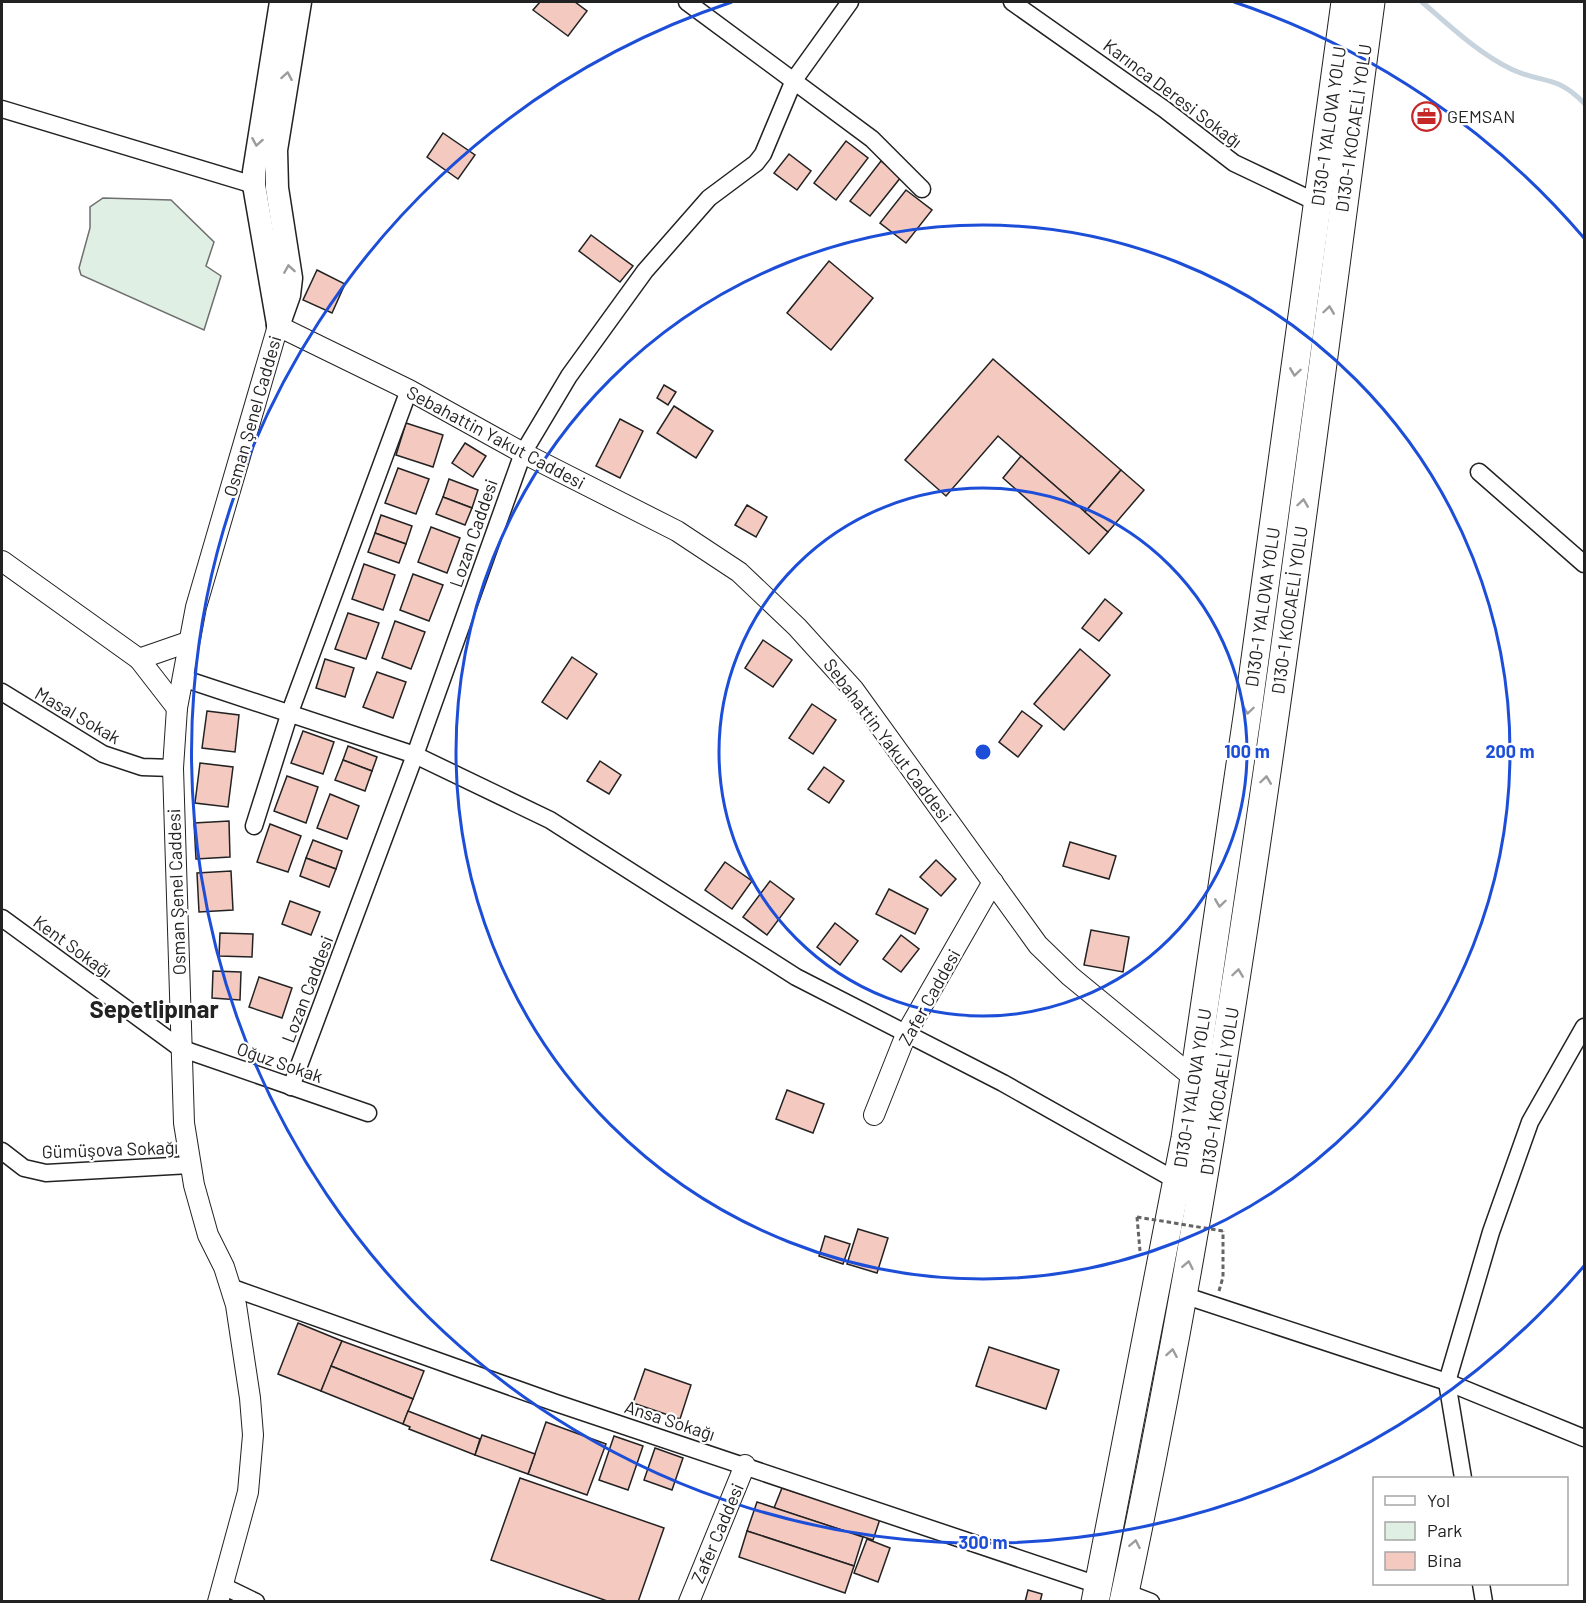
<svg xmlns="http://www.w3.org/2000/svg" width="1586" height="1603" viewBox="0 0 1586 1603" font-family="Barlow,sans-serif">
	<rect width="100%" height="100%" fill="#fff"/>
	<path fill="#e0efe3" stroke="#6f6f6f" stroke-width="1.5" d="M103,198l68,2 43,42 -8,24 15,10 -17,54 -123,-55 -2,-7 11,-40v-21z"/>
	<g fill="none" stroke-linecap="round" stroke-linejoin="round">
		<path stroke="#c7d3dd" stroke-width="5" d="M1422,2c27,23 56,51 89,67 31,15 45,5 73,34"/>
	</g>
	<g fill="#f3c9c0" stroke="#222" stroke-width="1.5">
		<path d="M540,2h35l12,9 -19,25 -35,-26z"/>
		<path d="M443,133l32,22 -17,24 -31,-22z"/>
		<path d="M846,141l22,17 -32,42 -22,-17z"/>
		<path d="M789,154l22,17 -14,19 -23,-17z"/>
		<path d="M881,161l20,16 -31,39 -20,-15z"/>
		<path d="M906,190l26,20 -26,33 -26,-20z"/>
		<path d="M591,235l42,31 -13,16 -41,-31z"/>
		<path d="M829,261l44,37 -42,52 -44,-37z"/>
		<path d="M317,270l28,14 -13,29 -29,-13z"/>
		<path d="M993,359l128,111 -36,42 -87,-76 -52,60 -41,-36z"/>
		<path d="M664,385l12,7 -8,13 -11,-7z"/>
		<path d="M674,406l39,25 -17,27 -39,-25z"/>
		<path d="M620,419l23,12 -23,47 -24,-12z"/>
		<path d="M406,423l37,12 -10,32 -37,-12z"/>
		<path d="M465,443l21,13 -13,21 -21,-14z"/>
		<path d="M1021,456l87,76 -19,22 -86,-76z"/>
		<path d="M398,468l31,11 -13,35 -31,-11z"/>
		<path d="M1121,470l23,20 -36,42 -23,-20z"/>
		<path d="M449,479l29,11 -6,18 -29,-11z"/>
		<path d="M443,497l29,11 -7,17 -29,-11z"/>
		<path d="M747,505l20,12 -11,20 -21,-12z"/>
		<path d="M381,515l31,11 -6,18 -31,-11z"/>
		<path d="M431,527l29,11 -13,35 -29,-11z"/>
		<path d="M375,533l31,11 -7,19 -31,-11z"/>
		<path d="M364,564l31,11 -12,35 -31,-11z"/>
		<path d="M413,574l30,11 -14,36 -29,-11z"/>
		<path d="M1105,599l17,14 -23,28 -17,-13z"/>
		<path d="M348,613l31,10 -13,36 -31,-10z"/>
		<path d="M395,621l30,11 -14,37 -29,-11z"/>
		<path d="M763,640l29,20 -19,27 -28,-19z"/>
		<path d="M1080,649l30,26 -46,55 -30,-26z"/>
		<path d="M572,657l25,17 -30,45 -25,-17z"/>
		<path d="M325,659l29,9 -9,29 -29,-9z"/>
		<path d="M377,672l29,10 -13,36 -30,-11z"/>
		<path d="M812,704l24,16 -23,34 -24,-16z"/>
		<path d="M207,711l32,4 -4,37 -33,-4z"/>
		<path d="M1022,711l20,15 -24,31 -19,-15z"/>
		<path d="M303,731l31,11 -11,32 -32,-11z"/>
		<path d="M348,746l29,11 -5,14 -29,-11z"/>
		<path d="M343,760l29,11 -7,20 -30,-11z"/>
		<path d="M600,761l21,14 -12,19 -22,-13z"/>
		<path d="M200,763l33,4 -5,40 -33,-4z"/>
		<path d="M824,767l20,14 -15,22 -21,-14z"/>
		<path d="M287,776l31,11 -12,36 -32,-12z"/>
		<path d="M330,794l29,12 -12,33 -30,-11z"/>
		<path d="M229,821l1,36 -34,2 -2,-36z"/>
		<path d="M270,824l31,12 -13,36 -31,-10z"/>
		<path d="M313,840l29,11 -6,18 -30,-11z"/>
		<path d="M1070,842l46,14 -7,23 -46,-13z"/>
		<path d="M306,858l30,11 -7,18 -29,-11z"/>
		<path d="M936,860l20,19 -15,17 -21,-19z"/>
		<path d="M725,862l27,19 -20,28 -27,-19z"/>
		<path d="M231,871l2,39 -34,2 -2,-39z"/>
		<path d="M770,881l24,18 -27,36 -24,-18z"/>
		<path d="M889,889l39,20 -13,25 -39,-20z"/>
		<path d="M290,901l30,11 -9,23 -29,-11z"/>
		<path d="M835,923l23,18 -18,24 -23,-18z"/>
		<path d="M1091,930l38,7 -6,35 -39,-7z"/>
		<path d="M220,933l33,1 -1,23 -33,-1z"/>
		<path d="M901,935l18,14 -18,23 -18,-13z"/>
		<path d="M213,971l28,1 -1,28 -28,-2z"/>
		<path d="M259,977l33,11 -10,30 -33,-11z"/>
		<path d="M787,1090l37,14 -11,29 -37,-14z"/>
		<path d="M858,1229l30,9 -11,35 -30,-9z"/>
		<path d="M825,1236l25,8 -7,20 -24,-8z"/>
		<path d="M298,1323l44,18 -21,50 -43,-17z"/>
		<path d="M342,1341l82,30 -11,28 -82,-33z"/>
		<path d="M989,1347l70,23 -13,39 -70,-23z"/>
		<path d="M331,1366l82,33 -10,25 -82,-33z"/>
		<path d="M645,1369l46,16 -11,34 -47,-16z"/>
		<path d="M408,1411l72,28 -5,16 -66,-26 1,-2 -7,-3z"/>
		<path d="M546,1422l60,22 -19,51 -59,-21z"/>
		<path d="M482,1435l53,19 -7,20 -53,-19z"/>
		<path d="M614,1436l29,10 -15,44 -29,-10z"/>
		<path d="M655,1448l28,10 -11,32 -28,-10z"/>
		<path d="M520,1478l144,50 -26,74h-28l-119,-42z"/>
		<path d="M782,1488l98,31 -7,21 -99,-32z"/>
		<path d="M757,1502l106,35 -9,29 -107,-35z"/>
		<path d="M747,1531l107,35 -9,27 -106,-36z"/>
		<path d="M867,1539l23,9 -12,34 -24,-9z"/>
		<path d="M1028,1590l14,4 -2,8h-15z"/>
	</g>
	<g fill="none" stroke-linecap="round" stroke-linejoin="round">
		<defs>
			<g id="minor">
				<path d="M687,2l185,137 50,50"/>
				<path d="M1012,2l152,107 70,54 84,40"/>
				<path d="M2,109l252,76"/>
				<path d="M1479,472l105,92"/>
				<path d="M182,678l233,77 135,65 246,157 207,106 165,93"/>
				<path d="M2,692l101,62 39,13 31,1"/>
				<path d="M254,826l36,-114 119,-322"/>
				<path d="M2,918l178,130 188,65"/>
				<path d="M291,1087l124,-332 108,-302 46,-77 76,-105 64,-73 47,-35 7,-9 31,-74 56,-78"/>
				<path d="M2,1151l22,17 22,5 144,-8"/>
				<path d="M230,1287l326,116 542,182"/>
				<path d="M1183,1295l264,87 137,56"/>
				<path d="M1463,1478l-16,-96 44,-150 39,-110 54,-95"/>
				<path d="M1481,1584l3,18"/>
				<path d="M223,1586l33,16"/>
				<path d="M1125,1592l26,10"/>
			</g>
			<g id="tertiary">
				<path d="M2,561l137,98"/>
				<path d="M177,708l-38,-49 49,-17"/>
				<path d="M874,1115l33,-83 86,-150"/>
				<path d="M218,1602l30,-110 5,-57 -3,-37 -14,-93 -12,-38 -16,-32 -14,-50 -10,-62 -11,-355 4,-60 19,-101 82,-281 131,64 114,63 154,78 62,41 58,55 57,63 184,255 32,31 124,102"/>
				<path d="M689,1602l56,-137"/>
			</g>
			<g id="secondary">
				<path d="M278,324l-24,-139v-13l27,-170"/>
				<path d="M278,326l11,-31 2,-17 -14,-90 -1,-38 24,-148"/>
			</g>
			<g id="trunk">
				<path d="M1095,1602l90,-464 63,-428 97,-708"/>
				<path d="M1123,1602c113,-529 176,-1066 248,-1600"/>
			</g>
		</defs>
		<use href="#minor" stroke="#222" stroke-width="19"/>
		<use href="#tertiary" stroke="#222" stroke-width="22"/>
		<use href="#secondary" stroke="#222" stroke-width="25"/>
		<use href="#trunk" stroke="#222" stroke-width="29"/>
		<g stroke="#646464" stroke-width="3" stroke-dasharray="4.5 3" stroke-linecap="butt">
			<path d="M1137,1217l3,34"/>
			<path d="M1219,1291l4,-14v-46"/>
		</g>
		<use href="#minor" stroke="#fff" stroke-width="16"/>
		<use href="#tertiary" stroke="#fff" stroke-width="20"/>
		<use href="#secondary" stroke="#fff" stroke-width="22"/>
		<use href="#trunk" stroke="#fff" stroke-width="27"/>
		<path stroke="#646464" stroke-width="3" stroke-dasharray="4.5 3" stroke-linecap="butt" d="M1137,1217l86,14"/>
	</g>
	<defs><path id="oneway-chevron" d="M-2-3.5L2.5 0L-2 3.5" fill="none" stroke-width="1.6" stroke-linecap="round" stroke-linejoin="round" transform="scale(1.5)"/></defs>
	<g stroke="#9c9c9c">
		<use href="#oneway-chevron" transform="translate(287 76) rotate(-80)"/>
		<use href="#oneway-chevron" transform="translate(257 142) rotate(100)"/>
		<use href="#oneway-chevron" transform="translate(289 269) rotate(-99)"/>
		<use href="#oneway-chevron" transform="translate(1329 310) rotate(-82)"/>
		<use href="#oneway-chevron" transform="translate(1295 372) rotate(98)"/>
		<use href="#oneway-chevron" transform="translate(1303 503) rotate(-82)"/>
		<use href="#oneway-chevron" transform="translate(1248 710) rotate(98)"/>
		<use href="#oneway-chevron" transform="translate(1266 780) rotate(-82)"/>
		<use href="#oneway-chevron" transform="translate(1220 903) rotate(98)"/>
		<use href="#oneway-chevron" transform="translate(1238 973) rotate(-82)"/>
		<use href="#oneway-chevron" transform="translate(1188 1265) rotate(-79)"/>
		<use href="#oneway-chevron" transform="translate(1172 1353) rotate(-80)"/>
		<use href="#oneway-chevron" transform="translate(1135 1544) rotate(-79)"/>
	</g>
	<g fill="none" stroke="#1d4ed8" stroke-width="3">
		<circle cx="983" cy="752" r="264"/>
		<circle cx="983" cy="752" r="527"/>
		<path d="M1584 1266A791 791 0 1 1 732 2M1234 2A791 791 0 0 1 1584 238"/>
	</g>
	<defs>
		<symbol id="office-ring" viewBox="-11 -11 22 22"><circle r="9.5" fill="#fff" stroke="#c62828" stroke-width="1.5"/><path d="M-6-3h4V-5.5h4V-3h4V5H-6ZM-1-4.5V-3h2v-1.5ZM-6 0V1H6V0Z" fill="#c62828"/></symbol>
	</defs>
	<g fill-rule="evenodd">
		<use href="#office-ring" x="1410" y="100" width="33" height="33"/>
	</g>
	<g text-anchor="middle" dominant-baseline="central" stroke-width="4.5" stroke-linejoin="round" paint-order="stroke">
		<g font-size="18" fill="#222" stroke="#fff">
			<text transform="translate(1173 93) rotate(37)">Karınca Deresi Sokağı</text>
			<text transform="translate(1328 126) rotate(-82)">D130-1 YALOVA YOLU</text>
			<text transform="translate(1353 128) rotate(-82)">D130-1 KOCAELİ YOLU</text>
			<text transform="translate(252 416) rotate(-74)">Osman Şenel Caddesi</text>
			<text transform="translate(496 437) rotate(28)">Sebahattin Yakut Caddesi</text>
			<text transform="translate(473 533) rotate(-71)">Lozan Caddesi</text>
			<text transform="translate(1262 607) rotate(-82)">D130-1 YALOVA YOLU</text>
			<text transform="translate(1289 610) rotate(-82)">D130-1 KOCAELİ YOLU</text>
			<text transform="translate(78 715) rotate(30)">Masal Sokak</text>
			<text transform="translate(888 740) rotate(53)">Sebahattin Yakut Caddesi</text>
			<text transform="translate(176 892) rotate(-92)">Osman Şenel Caddesi</text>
			<text transform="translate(73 946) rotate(36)">Kent Sokağı</text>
			<text transform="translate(307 989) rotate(-69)">Lozan Caddesi</text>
			<text transform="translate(929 997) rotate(-61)">Zafer Caddesi</text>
			<text transform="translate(280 1062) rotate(19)">Oğuz Sokak</text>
			<text transform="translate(1192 1088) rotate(-81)">D130-1 YALOVA YOLU</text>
			<text transform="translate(1219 1091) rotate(-81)">D130-1 KOCAELİ YOLU</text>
			<text transform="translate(110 1149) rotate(-2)">Gümüşova Sokağı</text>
			<text transform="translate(670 1420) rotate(18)">Ansa Sokağı</text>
			<text transform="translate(717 1533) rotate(-67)">Zafer Caddesi</text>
		</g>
		<g font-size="18" fill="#222" stroke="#fff" text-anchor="start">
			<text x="1447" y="116">GEMSAN</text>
		</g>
		<g font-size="24" font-weight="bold" fill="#222" stroke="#fff">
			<text x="154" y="1008">Sepetlipınar</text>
		</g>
	</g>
	<circle cx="983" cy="752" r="9" fill="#1d4ed8" stroke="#fff" stroke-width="3"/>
	<g font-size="18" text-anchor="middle" font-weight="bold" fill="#1d4ed8" stroke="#fff" stroke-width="4.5" stroke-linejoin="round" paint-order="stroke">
		<text x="1247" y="758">100 m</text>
		<text x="1510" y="758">200 m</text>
		<text x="983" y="1549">300 m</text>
	</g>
	<rect width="1586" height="1603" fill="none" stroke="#222222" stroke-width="6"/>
	<rect x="1373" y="1477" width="195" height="108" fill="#ffffff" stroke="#a7a7a7" stroke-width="1.5"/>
	<rect x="1385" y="1496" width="30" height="9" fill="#ffffff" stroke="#a7a7a7" stroke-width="1.5"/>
	<text x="1427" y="1507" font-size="18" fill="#222222">Yol</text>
	<rect x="1385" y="1522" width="30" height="18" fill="#e0efe3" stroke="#a7a7a7" stroke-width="1.5"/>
	<text x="1427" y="1537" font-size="18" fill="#222222">Park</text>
	<rect x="1385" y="1552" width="30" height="18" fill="#f3c9c0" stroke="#a7a7a7" stroke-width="1.5"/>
	<text x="1427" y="1567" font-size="18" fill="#222222">Bina</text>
</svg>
